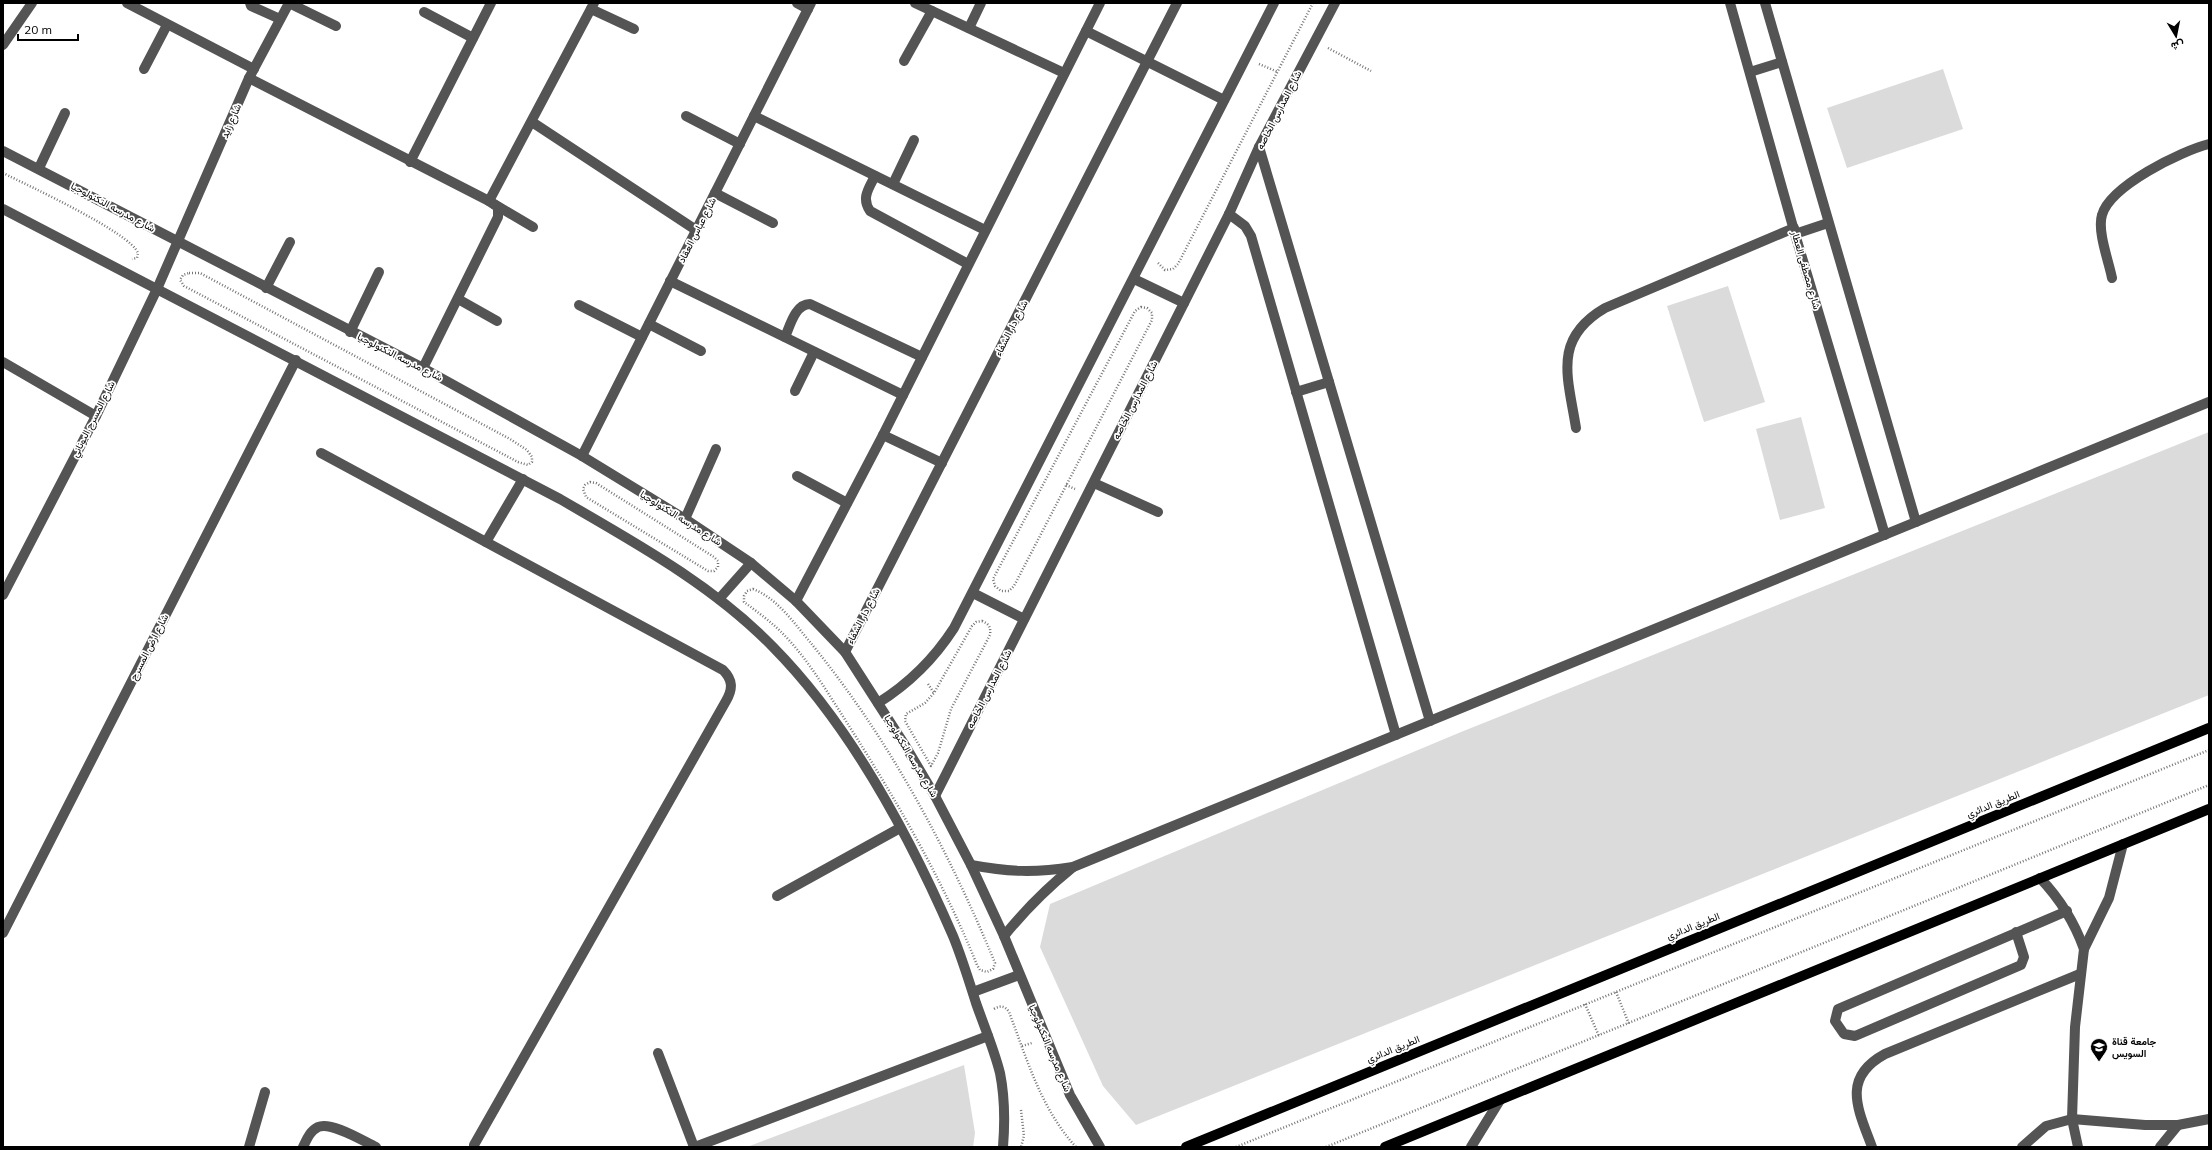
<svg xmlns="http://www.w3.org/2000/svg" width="2212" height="1150" viewBox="0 0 2212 1150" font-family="Mulish,Vazirmatn,sans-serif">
	<rect width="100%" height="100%" fill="#fff"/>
	<g fill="#dbdbdb">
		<path d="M1943,69l20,60 -116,39 -20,-60z"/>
		<path d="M1728,286l37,116 -61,20 -37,-116z"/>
		<path d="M1801,417l24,91 -45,12 -24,-91z"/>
		<path d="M2209,432v263l-1073,430 -33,-39 -63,-139 10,-43 411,-172z"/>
		<path d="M964,1065l11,68 -2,14h-226z"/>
	</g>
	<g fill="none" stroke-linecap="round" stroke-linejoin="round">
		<g stroke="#767676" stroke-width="2.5" stroke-dasharray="1 2" stroke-linecap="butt">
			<path d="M1328,48l43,23"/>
			<path d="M1259,64l19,8"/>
			<path d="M3,173c24,12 128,60 135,80l-1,5 -5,1"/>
			<path d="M1158,263l7,7 8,-1 5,-5 135,-261"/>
			<path d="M189,273h11l310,166 17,11 5,7v5l-4,3 -10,-3 -334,-176 -4,-6 3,-5z"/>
			<path d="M1141,307l6,1 5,5v7l-138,266 -5,5h-8l-6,-5 -2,-7 142,-268z"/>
			<path d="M590,482l6,1 118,74 4,4v6l-4,4h-6l-122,-74 -3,-8 2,-4z"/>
			<path d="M1066,485l9,4"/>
			<path d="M753,589c24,9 41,34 57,53 78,95 138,207 185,321l-2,6 -6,3 -7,-2 -3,-5c-35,-87 -83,-169 -133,-247 -20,-31 -40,-65 -67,-90 -10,-9 -22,-18 -33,-26v-6l3,-5z"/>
			<path d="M982,621c7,3 9,6 8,14l-39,74 -13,44 -7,13 -26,-45 1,-7 19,-11 9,-10 38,-67 4,-4z"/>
			<path d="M928,684l6,9"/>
			<path d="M1616,992l13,32"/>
			<path d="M1585,1004l14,32"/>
			<path d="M994,1009c7,-4 11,-3 15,3 18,47 32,97 67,135"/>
			<path d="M1022,1046l10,-3"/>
			<path d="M1021,1110l3,26 -3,11"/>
			<path d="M1236,1147l973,-397"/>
			<path d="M1326,1147l883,-362"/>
		</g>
		<g stroke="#545454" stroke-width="10">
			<path d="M127,3l127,66"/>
			<path d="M250,3l1,3 29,13"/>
			<path d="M289,3l47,23"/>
			<path d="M797,3l11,6"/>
			<path d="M915,3l149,70"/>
			<path d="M1730,3l65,231 90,301"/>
			<path d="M1765,3l151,519"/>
			<path d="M591,9l43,20"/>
			<path d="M424,12l49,26"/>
			<path d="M969,28l12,-25"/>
			<path d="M1086,31l138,69"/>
			<path d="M3,45l29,-42"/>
			<path d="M904,61l28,-50"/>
			<path d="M144,69l23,-44"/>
			<path d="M1750,72l32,-10"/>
			<path d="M249,78l240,123 9,6v10l-75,151"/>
			<path d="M686,116l54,28"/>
			<path d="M754,116l231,114"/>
			<path d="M532,122l164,108"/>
			<path d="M1259,147l171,574"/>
			<path d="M3,151l420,217 159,88 103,63 66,44 45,38 49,51 61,95 29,49 36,69 33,71 66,159 30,52"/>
			<path d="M410,162l81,-159"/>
			<path d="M39,168l26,-55"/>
			<path d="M875,176c-6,12 -14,22 -5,35l98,53"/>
			<path d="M893,184l21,-44"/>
			<path d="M715,193l58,30"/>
			<path d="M489,201l105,-198"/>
			<path d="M494,204l39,23"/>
			<path d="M3,209l557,290c74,43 153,86 213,148 76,77 137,190 180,289 9,22 16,45 23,67 8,23 18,46 24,70 5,25 5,49 3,74"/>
			<path d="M1229,214l16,12 6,10 145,499"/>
			<path d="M1795,234l33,-11"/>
			<path d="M2112,278c-3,-16 -15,-47 -10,-63 8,-29 79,-64 107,-71"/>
			<path d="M1134,279l50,24"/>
			<path d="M670,281l233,114"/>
			<path d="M266,288l24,-46"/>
			<path d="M458,299l39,22"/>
			<path d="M579,305l63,32"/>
			<path d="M649,324l52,27"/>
			<path d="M350,332l29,-60"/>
			<path d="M785,337c5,-11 10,-33 25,-33l112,53"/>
			<path d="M3,362l93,54"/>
			<path d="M795,391l19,-39"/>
			<path d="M1296,392l33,-10"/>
			<path d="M1576,428c-8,-51 -24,-89 29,-120l189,-80"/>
			<path d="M883,435l59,28"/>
			<path d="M321,453l402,217c10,10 10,19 3,31l-252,444"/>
			<path d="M582,456l229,-453"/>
			<path d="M797,476l50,27"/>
			<path d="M1094,483l64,29"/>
			<path d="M685,519l31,-70"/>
			<path d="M486,542l37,-63"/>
			<path d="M973,593l51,26"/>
			<path d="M3,595l93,-179 61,-127 92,-211 40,-75"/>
			<path d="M719,599l32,-36"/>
			<path d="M796,601l87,-166 217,-432"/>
			<path d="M845,652l332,-649"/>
			<path d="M878,703c32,-20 56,-44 76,-75l320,-625"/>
			<path d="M935,796l294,-582 30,-67 76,-144"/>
			<path d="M971,865c38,7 63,8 102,2l1136,-465"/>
			<path d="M2040,878c20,21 34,43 44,71"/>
			<path d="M777,896l123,-68"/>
			<path d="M2016,932l8,25 -3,8 -166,71 -11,-2 -9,-13 3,-12 229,-98"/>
			<path d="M3,933l293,-573"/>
			<path d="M1004,936c21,-26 43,-48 69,-69"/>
			<path d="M973,992l46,-17"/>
			<path d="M658,1053l36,94"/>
			<path d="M249,1147l16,-55"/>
			<path d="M303,1147c4,-8 7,-16 15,-20 13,-6 45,14 58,20"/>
			<path d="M695,1147l293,-111"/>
			<path d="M1471,1147l29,-47"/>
			<path d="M1872,1147c-14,-38 -31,-69 13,-93l195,-80"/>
			<path d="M2022,1147l24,-21 26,-7 73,6h33l31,-6"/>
			<path d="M2078,1147l-6,-28 3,-92 9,-78 25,-51 14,-54"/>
			<path d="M2160,1147l18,-22"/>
		</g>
		<g stroke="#000" stroke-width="10">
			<path d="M1186,1147l1023,-419"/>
			<path d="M1385,1147l824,-338"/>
		</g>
	</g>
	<defs>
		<symbol id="university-pin" viewBox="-11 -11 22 30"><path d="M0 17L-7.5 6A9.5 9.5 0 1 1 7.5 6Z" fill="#000" stroke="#fff"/><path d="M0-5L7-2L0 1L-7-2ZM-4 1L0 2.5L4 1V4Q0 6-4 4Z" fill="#fff"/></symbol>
	</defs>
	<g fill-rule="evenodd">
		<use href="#university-pin" x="2089" y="1037" width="20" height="27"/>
	</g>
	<g text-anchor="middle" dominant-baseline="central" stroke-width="3.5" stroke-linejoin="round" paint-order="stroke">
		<g font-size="10" fill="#000" stroke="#fff">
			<text transform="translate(1279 110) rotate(-63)">شارع المدارس الخاصه</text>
			<text transform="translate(231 121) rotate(-67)">شارع زايد</text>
			<text transform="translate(113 207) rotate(28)">شارع مدرسه التكنولوجيا</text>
			<text transform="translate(697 230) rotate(-63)">شارع عباس العقاد</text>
			<text transform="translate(1806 270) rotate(74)">شارع مصطفى العطار</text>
			<text transform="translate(1011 328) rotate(-63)">شارع دار الشفاء</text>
			<text transform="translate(400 357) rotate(27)">شارع مدرسه التكنولوجيا</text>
			<text transform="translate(1135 400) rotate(-63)">شارع المدارس الخاصه</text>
			<text transform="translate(93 419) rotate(-63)">شارع المسرح اليوناني</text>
			<text transform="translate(681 518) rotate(32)">شارع مدرسه التكنولوجيا</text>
			<text transform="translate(863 616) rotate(-63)">شارع دار الشفاء</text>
			<text transform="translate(149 647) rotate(-63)">شارع ارض المسرح</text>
			<text transform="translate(989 689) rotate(-63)">شارع المدارس الخاصه</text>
			<text transform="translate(911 756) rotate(59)">شارع مدرسه التكنولوجيا</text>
			<text transform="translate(1993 804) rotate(-22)">الطريق الدائري</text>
			<text transform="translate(1693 926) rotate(-22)">الطريق الدائري</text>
			<text transform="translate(1050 1048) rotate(67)">شارع مدرسه التكنولوجيا</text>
			<text transform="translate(1393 1049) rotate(-22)">الطريق الدائري</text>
		</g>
		<g font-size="10" font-weight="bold" fill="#000" stroke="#fff" text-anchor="start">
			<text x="2112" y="1041">جامعة قناة<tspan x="2112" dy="12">السويس</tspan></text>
		</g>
	</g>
	<rect width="2212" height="1150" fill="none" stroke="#000000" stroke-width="8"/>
	<g transform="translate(2176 36) rotate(170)" stroke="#ffffff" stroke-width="3" paint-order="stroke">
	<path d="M0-3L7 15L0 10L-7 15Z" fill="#000000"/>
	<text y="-6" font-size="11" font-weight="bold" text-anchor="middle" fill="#000000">ش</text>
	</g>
	<path d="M18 34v6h60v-6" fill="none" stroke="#000000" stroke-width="2"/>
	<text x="24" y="34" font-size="12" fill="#000000" stroke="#ffffff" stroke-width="3" paint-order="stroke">20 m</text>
</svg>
